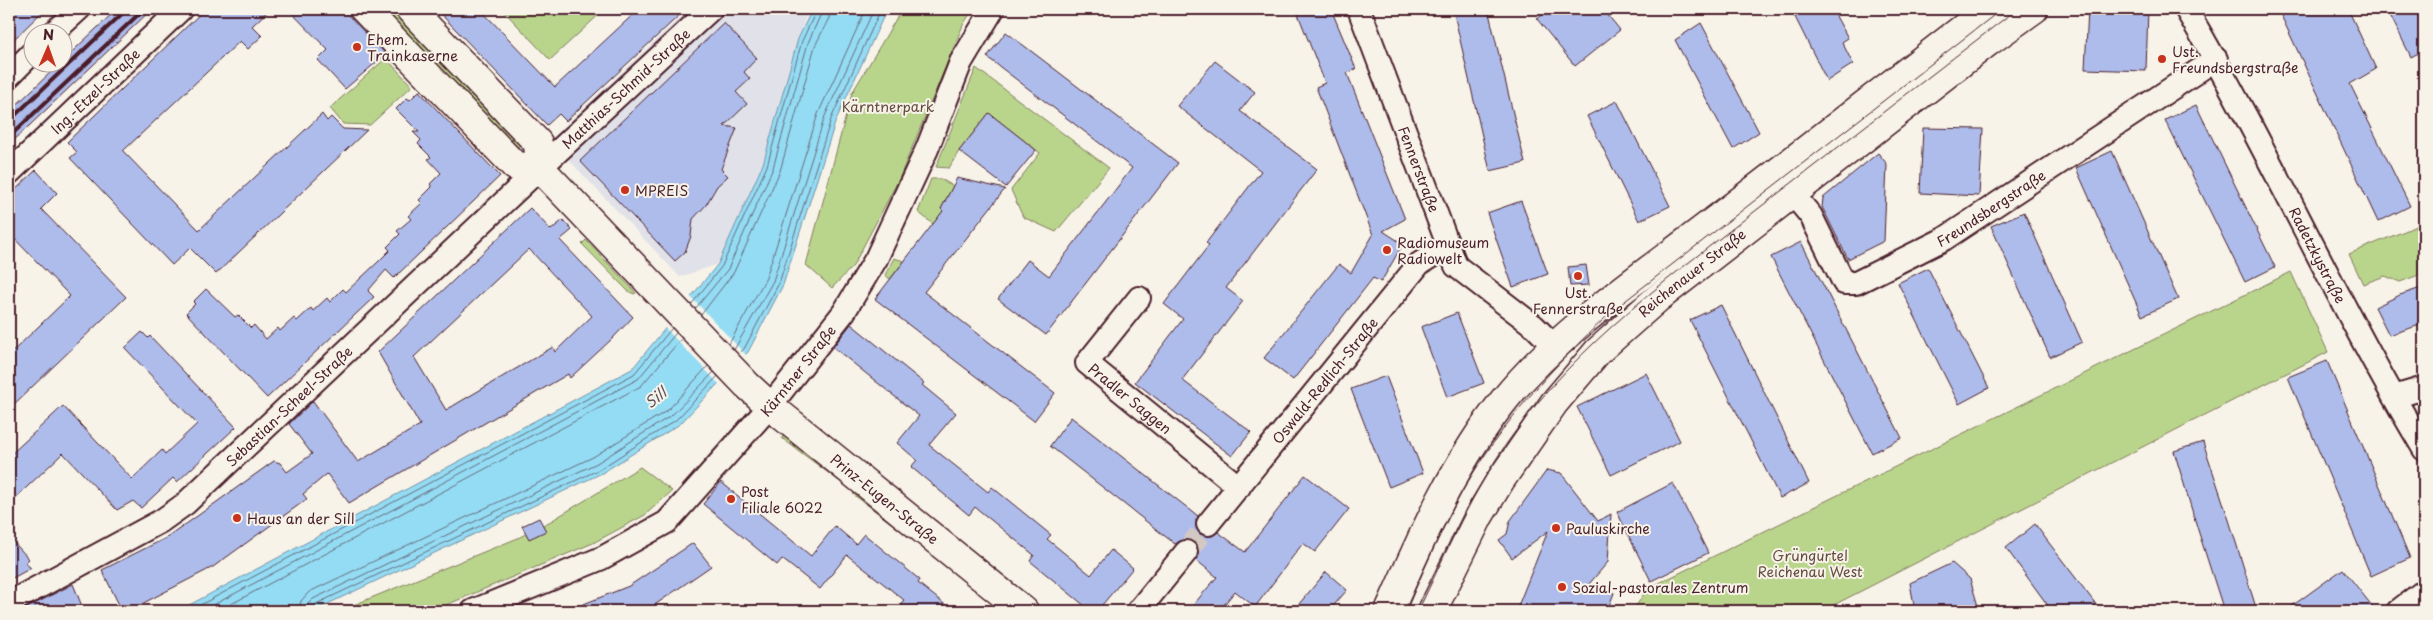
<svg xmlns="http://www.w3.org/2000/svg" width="2433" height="620" viewBox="0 0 2433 620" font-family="'Playpen Sans',sans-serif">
	<rect width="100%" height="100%" fill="#f7f3e8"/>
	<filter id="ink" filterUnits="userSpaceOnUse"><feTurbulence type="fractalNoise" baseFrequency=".02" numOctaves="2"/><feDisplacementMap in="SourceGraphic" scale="10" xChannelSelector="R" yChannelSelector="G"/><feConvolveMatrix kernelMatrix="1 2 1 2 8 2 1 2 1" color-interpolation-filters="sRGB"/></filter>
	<g filter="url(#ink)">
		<path fill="#e1e2e9" d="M689,9h120l-11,30 -35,125 -45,100 -38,13 -130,-137z"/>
		<g fill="#b9d58c" stroke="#827a5c">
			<path d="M379,9h21l125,131 -10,10z"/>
			<path d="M502,9h103l-55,51z"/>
			<path d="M902,9h71l-10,16 -64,154 -46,87 -21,22 -26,-23 46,-172z"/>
			<path d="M386,58l26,28 -42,39 -27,-1 -13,-16z"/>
			<path d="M976,68l133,100 -53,64 -33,-15 -12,-27 29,-37 -51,-40 -30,38 -10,17 -13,-1z"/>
			<path d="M931,179h10l12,7 -12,23 2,2 -10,13 -15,-12z"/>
			<path d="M2424,223v50l-24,9 -15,-6 -22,8 -14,-30z"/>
			<path d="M586,240l50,53 -2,1 -6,-3 -46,-47z"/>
			<path d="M894,258l10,3 -14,18 -5,-4z"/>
			<path d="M2291,272l37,80 -506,259h-189l14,-22z"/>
			<path d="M786,435l56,45 1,4 -60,-45 -1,-2z"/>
			<path d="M640,467l32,24 -27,24 -52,28 -161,68h-93l179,-73 33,-17z"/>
			<path d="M856,492l105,85 -108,-83z"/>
		</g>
		<path fill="#93dcf4" stroke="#7690a4" d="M812,9h75l-51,111 -53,165 -35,67 -68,72 -78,49 -289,138h-135l454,-242 86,-105 45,-100 35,-125z"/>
		<path fill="#f7f3e8" d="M689,295l58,61 -27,29 -56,-58z"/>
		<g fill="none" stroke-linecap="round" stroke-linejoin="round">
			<g stroke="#676b7b" stroke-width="1">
				<path d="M691,305l31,-39 45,-100 35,-125 15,-32"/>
				<path d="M695,309l33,-40 45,-101 35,-125 15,-34"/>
				<path d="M701,315l33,-43 46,-101 35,-125 14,-28 1,-9"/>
				<path d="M729,344l37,-66 52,-164 48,-105"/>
				<path d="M734,350l39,-69 52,-165 49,-107"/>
				<path d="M739,354l5,-5 35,-66 52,-164 50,-110"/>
				<path d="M189,611l445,-237 38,-46"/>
				<path d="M202,611l436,-232 38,-46"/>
				<path d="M218,611l423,-225 41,-48"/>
				<path d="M299,611l2,-10 8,-9 284,-135 75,-47 40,-44"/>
				<path d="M306,611l2,-7 5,-5 284,-136 75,-48 42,-43"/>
				<path d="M313,611l3,-7 284,-135 76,-49 42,-44"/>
			</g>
		</g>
		<g fill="#aebcec" stroke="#4a1f2b" fill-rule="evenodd">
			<path d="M9,9h36l-36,35z"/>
			<path d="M117,9h35l-143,136v-33z"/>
			<path d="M205,9h65l-18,17 10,10 -14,13 -8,-8 -117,110 76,79 123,-116 5,7 4,-4 12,12 24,1 -151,144 -26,-26 -18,17 -102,-107 7,-6 -10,-10z"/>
			<path d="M288,9h54l44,45 -41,35 -27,-29 10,-10z"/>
			<path d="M436,9h44l75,78 84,-78h47l-120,112 -7,-7 -12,11z"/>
			<path d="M1296,9h35l25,60 -9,4 58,146 -22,12 20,13 -22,38 -8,-4 -80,102 -29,-22 75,-94 12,9 22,-38 -57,-148 9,-4z"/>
			<path d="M1453,9h35l37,154 -35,8z"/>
			<path d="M1550,9h53l17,21 -45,36 -38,-47z"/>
			<path d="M1791,9h41l16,29 -6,4 11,22 -26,17z"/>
			<path d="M2088,9h60l-2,62 -61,-2z"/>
			<path d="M2278,9h70l28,60 -26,15 60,122 -32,16z"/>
			<path d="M2387,9h37v41l-13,7z"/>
			<path d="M724,23l33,35 -13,14 6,7 -14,13 11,12 -23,22 13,2 -16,41 7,7 -11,10 -11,19 -13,14 -2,17 -6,16 -10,9 -95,-100z"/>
			<path d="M1701,23l58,109 -26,17 -58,-109z"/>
			<path d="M1006,32l172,131 -132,172 -48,-36 30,-39 21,16 83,-108 -145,-111z"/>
			<path d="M1215,61l40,31 -15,19 77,58 -91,119 17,13 -61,79 69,52 -19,24 -97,-74 48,-63 -19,-15 45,-59 -3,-2 55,-72 -84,-65z"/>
			<path d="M419,91l81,85 -106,102 -8,-8 -18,21 6,6 -107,101 -81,-85 9,-9 -2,-2 13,-13 29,28 3,-2 13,13 3,-3 12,14 12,-11 2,3 14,-13 3,3 14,-13 2,3 14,-13 3,4 13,-13 3,3 32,-30 12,-12 -3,-3 13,-13 -3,-3 14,-12 -3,-3 14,-13 -3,-3 13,-13 -2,-3 11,-11 -13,-14 3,-2 -13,-13 3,-4 -8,-8h6l-23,-23 11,-11 3,2z"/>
			<path d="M1617,101l53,105 -31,15 -52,-105z"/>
			<path d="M2196,105l79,162 -30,15 -80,-162z"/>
			<path d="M989,113l47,37 -30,37 -47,-36z"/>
			<path d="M1923,128l60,1 -4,67 -59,-3z"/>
			<path d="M2112,151l66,148 -36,17 -66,-148z"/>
			<path d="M1878,153l9,11 -3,77 -36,18 -26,-52 1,-9z"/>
			<path d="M36,170l21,23 -16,16 85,88 -117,112v-54l61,-59 -61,-63v-37z"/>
			<path d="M957,178l48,11 -81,103 131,101 -21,28 -159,-122 68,-88 -2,-2z"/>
			<path d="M1521,201l27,73 -35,13 -26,-74z"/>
			<path d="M530,208l21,22 12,-10 9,10 -12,10 73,77 -20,21 -43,40 -2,-4 -219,129 -22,-29 -24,20 4,5 -94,68 -85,44h-6l-20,-41 66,-33 106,-76 6,2 7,9 25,-18 -23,-30 24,-23 45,61 62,-37 -42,-73zM529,249l63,67 -37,36 -2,-5 -107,63 -32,-53z"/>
			<path d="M2024,212l58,130 -32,15 -59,-131z"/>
			<path d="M1801,242l101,196 -30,15 -101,-196z"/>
			<path d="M1586,265l3,20 -19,1 -2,-19z"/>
			<path d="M1928,268l61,120 -30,16 -61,-121z"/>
			<path d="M2424,287v18l-3,1 -1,19 -31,10 -14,-28 25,-12z"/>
			<path d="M1721,305l88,178 -29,15 -90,-178z"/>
			<path d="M1457,313l27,70 -37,14 -26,-70z"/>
			<path d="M851,324l73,59 -2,2 34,28 -27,32 59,47 4,-5 59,48 -4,4 44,36 20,-25 22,18 -36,43h-6l-61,-50 4,-6 -59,-48 -6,8 -58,-48 6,-7 -20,-17 22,-27 -86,-69z"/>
			<path d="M142,332l6,6 2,-2 86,91 -59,55 -4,-4 -32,30 -8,-7 -16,9 -54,-57 -54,51v-48l54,-50 69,73 30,-29 3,4 32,-30 -72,-76z"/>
			<path d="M2327,361l83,197 -39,18 -83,-199z"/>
			<path d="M1646,373l34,68 -69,34 -34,-68z"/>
			<path d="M1386,376l37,97 -34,14 -38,-98z"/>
			<path d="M1071,417l127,99 -2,12 4,6 12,2 6,-4 27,20 60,-77 44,34 -34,43 -12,-9 -48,64 -20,-16 -16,20h-31l29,-34 -21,-17 2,-12 -4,-6 -12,-2 -7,4 -125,-98z"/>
			<path d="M2203,442l26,78 28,91h-33l-26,-81 -24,-79z"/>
			<path d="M1547,470l14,3 37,48 13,-7 -3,48 -19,22 25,9 -7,18h-91l32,-80 -36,27 -13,-18 8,-6 3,-13z"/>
			<path d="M721,482l90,74 24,-30 21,18 8,-10 56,46 -2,3 35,28h-44l-9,-7 4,-4 -57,-45 -27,34 -38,-30 -5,6 -74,-61z"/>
			<path d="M1673,483l35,70 -57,28 -34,-69z"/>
			<path d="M539,518l7,13 -17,8 -7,-13z"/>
			<path d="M2035,524l11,15 55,72h-49l-46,-63z"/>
			<path d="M9,537l20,22 -4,4 6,5 -22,12z"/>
			<path d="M693,543l18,23 -65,45h-80l63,-25z"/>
			<path d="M1952,563l18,16 8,27 -10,5h-53l-5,-28z"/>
			<path d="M2343,569l33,42h-91z"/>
			<path d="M1326,572l21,18 -18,21h-36z"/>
			<path d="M73,584l11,27h-63l29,-15z"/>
		</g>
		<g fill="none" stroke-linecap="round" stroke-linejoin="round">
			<path stroke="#d4c9c2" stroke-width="22" stroke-dasharray="22 11" stroke-linecap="butt" d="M1186,552l22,-28"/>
			<defs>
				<g id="minor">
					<path id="s1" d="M1359,9l97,257 78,60 20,20"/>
					<path id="s2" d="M2186,9c85,144 152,297 238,440"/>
					<path d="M54,32l25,-23"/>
					<path d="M9,76l23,-23"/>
					<path id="s3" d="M9,173l172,-164"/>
					<path id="s4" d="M1792,193l19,23 33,67h12l88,-44 272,-180"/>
					<path id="s5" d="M1139,298l-52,65 152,124"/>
					<path d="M2394,397l30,-9"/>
					<path id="s6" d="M1208,524l211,-260 30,-19"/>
					<path id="s7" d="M9,603l152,-82 24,-17 355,-336 171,-159"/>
					<path id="s8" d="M473,611l129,-53 65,-36 103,-116 74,-94 32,-53 51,-110 34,-87 32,-53"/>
					<path d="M1138,611l48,-59"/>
					<path d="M2398,611l26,-20"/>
				</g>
				<g id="tertiary">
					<path d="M364,9l151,157 25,2"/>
					<path id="s9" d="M410,9l128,134 2,25 207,217 23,21 254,205"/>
					<path d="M1389,611c33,-75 65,-148 116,-212 56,-69 132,-119 201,-172 95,-72 188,-146 282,-218"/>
					<path id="s10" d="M1432,611l47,-95 21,-35 54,-78 44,-52 60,-53 330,-256 46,-33"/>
				</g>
			</defs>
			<use href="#minor" stroke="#4a1f2b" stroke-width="26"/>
			<use href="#tertiary" stroke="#4a1f2b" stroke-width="31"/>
			<use href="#minor" stroke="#f7f3e8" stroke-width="22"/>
			<use href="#tertiary" stroke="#f7f3e8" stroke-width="28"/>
			<g stroke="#4a1f2b" stroke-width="1">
				<path d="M1406,611c16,-38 33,-77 53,-114 41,-73 95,-133 157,-189l386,-299"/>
				<path d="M1418,611c29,-60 54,-120 94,-175 67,-94 161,-161 251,-231 85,-65 169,-131 254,-196"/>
			</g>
			<g stroke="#4a1f2b" stroke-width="4">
				<path d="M9,121l118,-112"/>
				<path d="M9,137l135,-128"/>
			</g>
		</g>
	</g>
	<g fill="#c8321e" stroke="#f7f3e8" stroke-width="2">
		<circle cx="357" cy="47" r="5"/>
		<circle cx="2162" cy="59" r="5"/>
		<circle cx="625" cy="190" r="5"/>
		<circle cx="1387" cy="250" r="5"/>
		<circle cx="1578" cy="276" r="5"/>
		<circle cx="731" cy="499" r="5"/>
		<circle cx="237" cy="518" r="5"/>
		<circle cx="1556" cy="528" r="5"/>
		<circle cx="1562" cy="587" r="5"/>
	</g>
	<g text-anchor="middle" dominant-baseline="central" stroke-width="4" stroke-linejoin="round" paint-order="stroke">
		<g font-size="14" fill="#4a1f2b" stroke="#f7f3e8" text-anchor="start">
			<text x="367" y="39">Ehem.<tspan x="367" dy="16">Trainkaserne</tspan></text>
			<text x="2172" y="51">Ust.<tspan x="2172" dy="16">Freundsbergstraße</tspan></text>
			<text x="635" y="190">MPREIS</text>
			<text x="1397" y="242">Radiomuseum<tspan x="1397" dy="16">Radiowelt</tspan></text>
			<text x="1578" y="292" text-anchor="middle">Ust.<tspan x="1578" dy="16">Fennerstraße</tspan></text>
			<text x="741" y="491">Post<tspan x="741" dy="16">Filiale 6022</tspan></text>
			<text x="247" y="518">Haus an der Sill</text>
			<text x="1566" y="528">Pauluskirche</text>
			<text x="1572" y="587">Sozial-pastorales Zentrum</text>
		</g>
		<g font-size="14" fill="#4a1f2b" stroke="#f7f3e8">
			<text stroke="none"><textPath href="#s7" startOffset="808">Matthias-Schmid-Straße</textPath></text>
			<text stroke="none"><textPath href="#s3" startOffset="119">Ing.-Etzel-Straße</textPath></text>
			<text stroke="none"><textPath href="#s1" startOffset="171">Fennerstraße</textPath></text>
			<text stroke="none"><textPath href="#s4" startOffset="271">Freundsbergstraße</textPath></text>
			<text stroke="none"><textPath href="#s2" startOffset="279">Radetzkystraße</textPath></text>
			<text stroke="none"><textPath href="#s10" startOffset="432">Reichenauer Straße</textPath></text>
			<text stroke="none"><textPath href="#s8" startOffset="414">Kärntner Straße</textPath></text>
			<text stroke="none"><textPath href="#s6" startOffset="185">Oswald-Redlich-Straße</textPath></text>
			<text stroke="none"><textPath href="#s5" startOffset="139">Pradler Saggen</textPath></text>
			<text stroke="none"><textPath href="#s7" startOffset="345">Sebastian-Scheel-Straße</textPath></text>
			<text stroke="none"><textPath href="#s9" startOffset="689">Prinz-Eugen-Straße</textPath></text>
		</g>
		<g font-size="14" fill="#664c43" stroke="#f7f3e8">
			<text x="888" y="106">Kärntnerpark</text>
			<text x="1810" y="555">Grüngürtel<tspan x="1810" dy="16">Reichenau West</tspan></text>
		</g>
		<g font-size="15" font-style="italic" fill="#5c4e5d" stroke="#f7f3e8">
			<text transform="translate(655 397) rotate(-38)">Sill</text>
		</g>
	</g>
	<rect width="2433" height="620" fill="none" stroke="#f7f3e8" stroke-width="30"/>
	<rect x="15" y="15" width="2403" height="590" fill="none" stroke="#4a1f2b" stroke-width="2" filter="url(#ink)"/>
	<g transform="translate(48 48) rotate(2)"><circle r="24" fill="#f7f3e8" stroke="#b29e9c"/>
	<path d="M0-4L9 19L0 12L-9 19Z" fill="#c8321e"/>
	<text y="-8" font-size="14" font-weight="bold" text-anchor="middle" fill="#4a1f2b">N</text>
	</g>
</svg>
